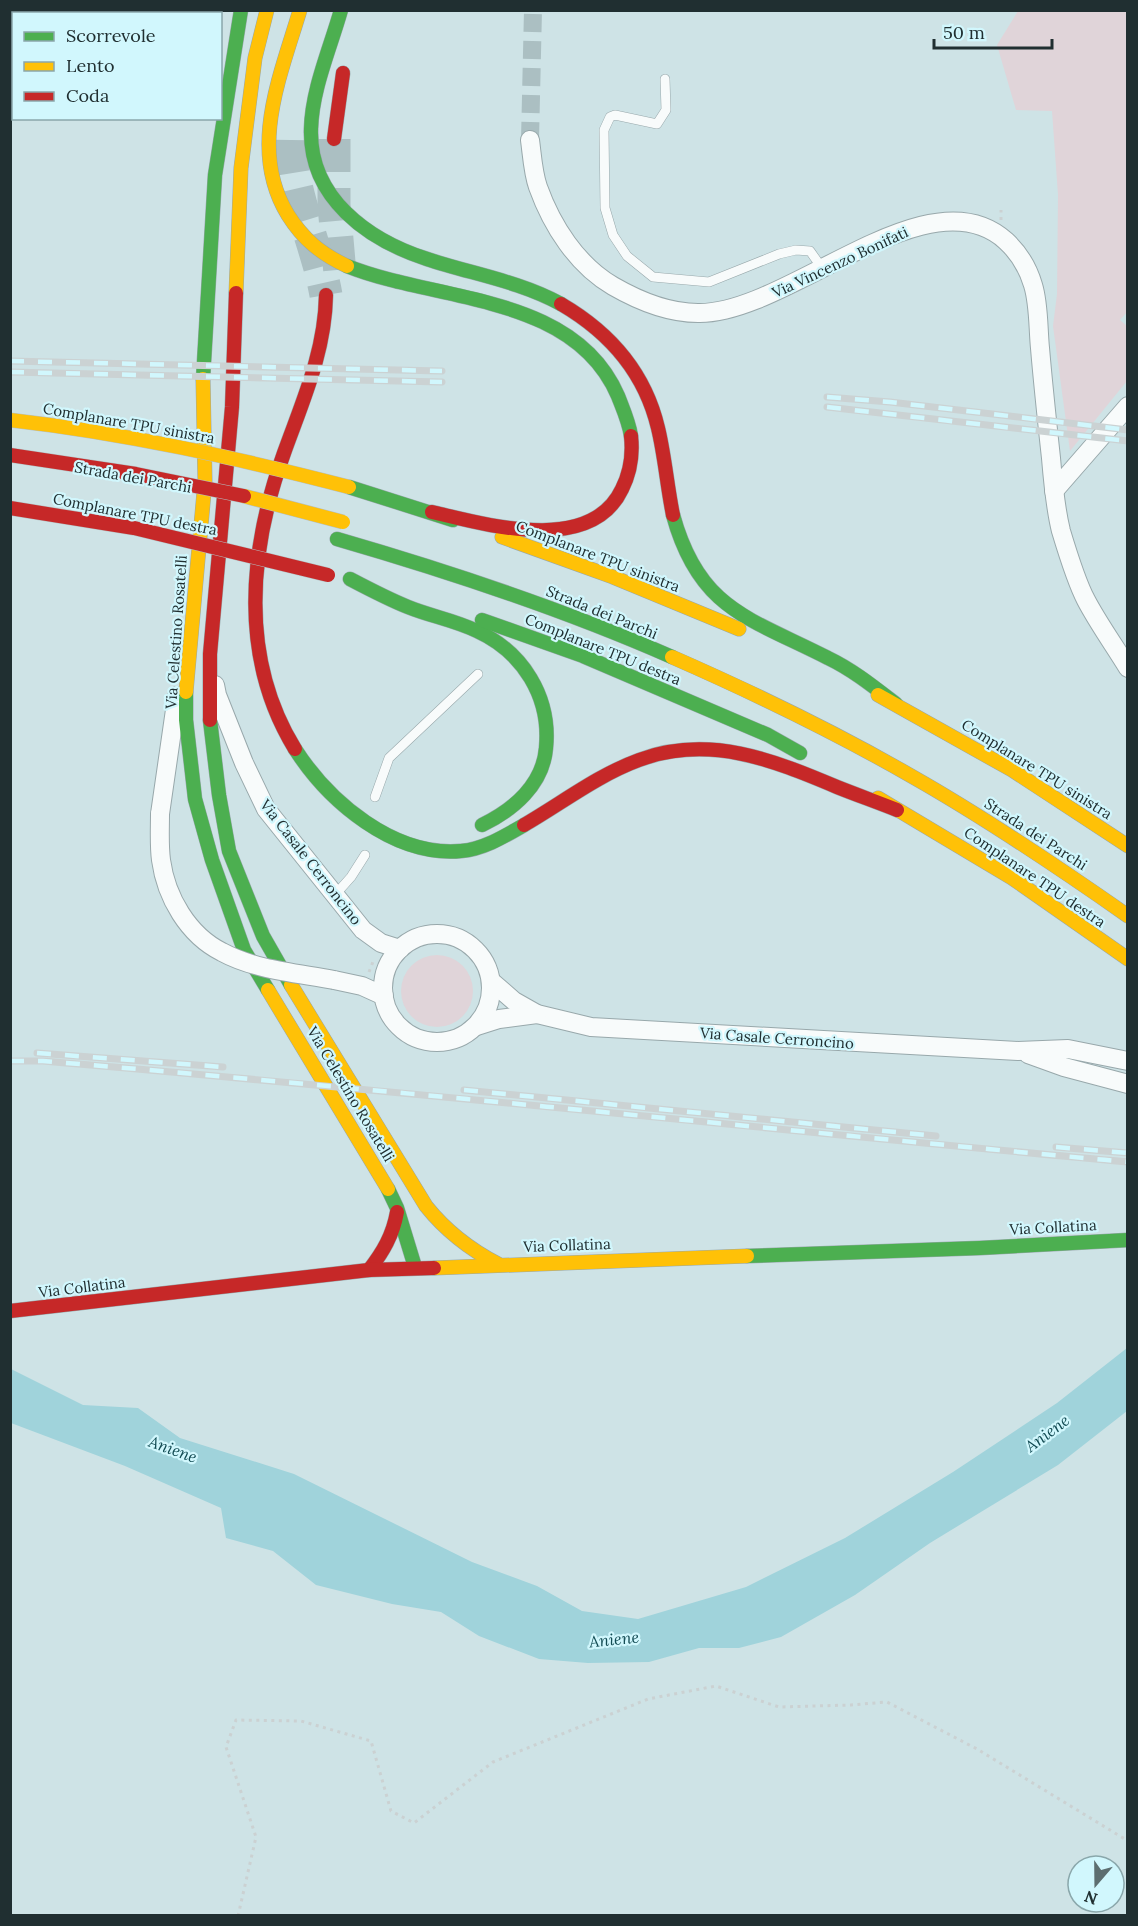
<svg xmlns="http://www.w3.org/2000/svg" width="1138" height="1926" viewBox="0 0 1138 1926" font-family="Lora,serif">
	<rect width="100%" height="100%" fill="#cee3e6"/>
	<g fill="#e0d4d9">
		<path d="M1018,11h109l1,300 -8,9 7,6v55l-57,70 -17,-125 4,-32 1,-99 -6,-84 -36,-1 -19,-65z"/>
		<circle cx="437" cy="991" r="36"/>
	</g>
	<path fill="#a0d3db" d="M1127,1348v63l-69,54 -128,78 -75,52 -74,42 -42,11h-40l-50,14 -61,1 -49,-4 -60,-23 -38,-24 -49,-8 -76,-19 -43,-34 -47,-13 -5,-30 -96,-42 -114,-43v-54l72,36 55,3 42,30 114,36 178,88 65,24 45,25 56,8 108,-32 99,-49 108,-66 104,-69z"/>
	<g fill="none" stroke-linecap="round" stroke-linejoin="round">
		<path stroke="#abbfc2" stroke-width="18" stroke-dasharray="18 9" stroke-linecap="butt" d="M530,140l3,-130"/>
		<g stroke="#abbfc2" stroke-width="33" stroke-dasharray="33 16" stroke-linecap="butt">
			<path d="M334,139v66l7,80"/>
			<path d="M291,140c-1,53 26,103 35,155"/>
		</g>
		<defs>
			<g id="lane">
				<path d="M665,79l1,31 -9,14 -42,-9 -5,2 -6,13 1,78 8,27 14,21 26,21 56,5 70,-28 17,-4 14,1 12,17"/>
				<path d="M375,797l14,-39 89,-84"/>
				<path d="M334,896l17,-19 14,-22"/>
			</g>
			<g id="street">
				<path d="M47,14l1,-4"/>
				<path d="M10,72l4,-3"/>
				<path d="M530,140c2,15 3,33 8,47 14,39 39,78 75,99 26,15 54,27 85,27 89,2 230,-143 308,-72 13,12 22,27 27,44 6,19 5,43 7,63 3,36 7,73 11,110 2,24 4,49 10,73 6,20 16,52 25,69 12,23 28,45 42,68"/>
				<path d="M1054,491l74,-85"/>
				<path d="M215,685l2,10 27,68 22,46 97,121 18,13 19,6"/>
				<path d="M160,814l17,-118"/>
				<circle cx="437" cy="988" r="54"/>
				<path d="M334,980l28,6 22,10"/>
				<path d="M491,981l23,20 23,13 54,13 427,24 50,-2 60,12"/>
				<path d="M477,1026l22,-7 38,-5"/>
				<path d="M1028,1054l36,13 64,17"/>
			</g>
			<g id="fast">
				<path d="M341,10c-11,39 -29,79 -30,119 -2,69 57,111 116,130 45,15 92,22 134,45"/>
				<path d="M347,266c89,36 227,27 271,130 5,13 11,26 13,40"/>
				<path d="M203,379l12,-204 26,-165"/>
				<path d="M349,487l104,33"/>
				<path d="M673,515c26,95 77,103 155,143 25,12 46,29 68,46"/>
				<path d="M337,539c114,33 226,70 335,118"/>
				<path d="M350,579c19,10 38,20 58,28 22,9 46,13 69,24 46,21 74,66 69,117 -3,37 -33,62 -64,77"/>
				<path d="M482,620l101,36 185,79 32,18"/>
				<path d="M186,692v28l9,79 17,61 32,90 24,40"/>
				<path d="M210,720l9,75 10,56 34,85 28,49"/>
				<path d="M295,749c34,53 99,108 166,102 23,-2 44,-15 63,-26"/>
				<path d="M388,1189l9,19 18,59"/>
				<path d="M747,1256l233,-8 148,-8"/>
			</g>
			<g id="slow">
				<path d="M300,10c-20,67 -52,140 -12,205 15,24 33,39 59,51"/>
				<path d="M236,293l5,-125 14,-110 12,-48"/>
				<path d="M502,537l111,40 126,52"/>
				<path d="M672,657c82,36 163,75 241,120 74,42 145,90 215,139"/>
				<path d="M186,692l19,-211 -2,-102"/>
				<path d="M878,695l134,75 116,76"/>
				<path d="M878,798l134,80 116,81"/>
				<path d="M291,985l135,221c20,25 43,43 72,58"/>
				<path d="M268,990l120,199"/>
				<path d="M434,1268l313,-12"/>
			</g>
			<g id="jam">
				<path d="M334,139l9,-66"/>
				<path d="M561,304c48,28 84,69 97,124 7,29 9,58 15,87"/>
				<path d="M432,512c55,13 159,43 190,-23 8,-16 11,-35 9,-53"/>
				<path d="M210,720v-66l22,-247 4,-114"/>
				<path d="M295,749c-56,-91 -46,-199 -11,-296 19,-53 41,-101 42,-158"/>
				<path d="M524,825c38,-22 74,-50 115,-65 70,-26 134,0 198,27 20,8 40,15 60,23"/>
				<path d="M369,1270c14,-18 24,-35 28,-58"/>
				<path d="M10,1311l359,-41 65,-2"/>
			</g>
		</defs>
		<use href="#lane" stroke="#98a8ab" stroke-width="10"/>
		<use href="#street" stroke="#98a8ab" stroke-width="20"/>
		<use href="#fast" stroke="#98a8ab" stroke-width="15"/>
		<use href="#slow" stroke="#98a8ab" stroke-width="15"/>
		<use href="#jam" stroke="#98a8ab" stroke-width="15"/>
		<g stroke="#cbd1d2" stroke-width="3" stroke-dasharray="3 4.5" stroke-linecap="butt">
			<path d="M1001,220v-10"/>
			<path d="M369,972l5,-13"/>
			<path d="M238,1916l18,-79 -30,-90 10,-27 65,1 70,20 20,70 23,12 79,-61 155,-63 68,-13 63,21 72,-2 36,-3 90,47 151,92"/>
		</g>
		<use href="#lane" stroke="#f8fbfb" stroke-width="9"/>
		<use href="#street" stroke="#f8fbfb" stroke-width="18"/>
		<use href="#fast" stroke="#4caf50" stroke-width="14"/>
		<use href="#slow" stroke="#ffc107" stroke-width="14"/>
		<use href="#jam" stroke="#c62828" stroke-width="14"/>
		<defs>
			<g id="rail">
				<path d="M10,361l432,10"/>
				<path d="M10,372l432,10"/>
				<path d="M827,397l63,5 238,28"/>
				<path d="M827,407l301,34"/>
				<path d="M37,1053l186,14"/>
				<path d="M10,1061h33c362,30 723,68 1085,101"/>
				<path d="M464,1090l472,46"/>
				<path d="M1056,1147l72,6"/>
			</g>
		</defs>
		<use href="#rail" stroke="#cbd2d3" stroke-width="7"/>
		<use href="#rail" stroke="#d1f7fd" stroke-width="4.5" stroke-dasharray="14" stroke-linecap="butt"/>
		<defs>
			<path id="street-bridge" d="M160,814c0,15 -1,31 1,46 5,37 27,75 61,92 33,18 75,21 112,28"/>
			<g id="slow-bridge">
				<path d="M10,420c115,13 227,38 339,67"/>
				<path d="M244,496l99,26"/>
			</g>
			<g id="jam-bridge">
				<path d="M10,455l126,19 108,22"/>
				<path d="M10,508l124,20 194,47"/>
			</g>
		</defs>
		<use href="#street-bridge" stroke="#98a8ab" stroke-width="20" stroke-linecap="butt"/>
		<use href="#slow-bridge" stroke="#b5bfc1" stroke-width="15" stroke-linecap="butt"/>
		<use href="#jam-bridge" stroke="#b5bfc1" stroke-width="15" stroke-linecap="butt"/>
		<use href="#street-bridge" stroke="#f8fbfb" stroke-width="18"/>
		<use href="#slow-bridge" stroke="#ffc107" stroke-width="14"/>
		<use href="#jam-bridge" stroke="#c62828" stroke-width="14"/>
	</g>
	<g text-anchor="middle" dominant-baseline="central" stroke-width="4.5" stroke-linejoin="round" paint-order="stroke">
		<g font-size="15" fill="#202f31" stroke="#d1f7fd">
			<text transform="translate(840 262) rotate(-25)">Via Vincenzo Bonifati</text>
			<text transform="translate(129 423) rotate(10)">Complanare TPU sinistra</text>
			<text transform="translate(133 477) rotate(10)">Strada dei Parchi</text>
			<text transform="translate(135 514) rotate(11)">Complanare TPU destra</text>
			<text transform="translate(598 556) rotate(21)">Complanare TPU sinistra</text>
			<text transform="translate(602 612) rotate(22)">Strada dei Parchi</text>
			<text transform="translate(176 632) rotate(-86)">Via Celestino Rosatelli</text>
			<text transform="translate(603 649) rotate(22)">Complanare TPU destra</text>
			<text transform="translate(1037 769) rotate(32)">Complanare TPU sinistra</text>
			<text transform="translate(1036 834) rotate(33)">Strada dei Parchi</text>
			<text transform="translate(311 862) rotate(52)">Via Casale Cerroncino</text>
			<text transform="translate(1035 877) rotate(34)">Complanare TPU destra</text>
			<text transform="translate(777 1038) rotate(4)">Via Casale Cerroncino</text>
			<text transform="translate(351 1094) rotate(59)">Via Celestino Rosatelli</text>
			<text transform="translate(1053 1227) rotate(-3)">Via Collatina</text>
			<text transform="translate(567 1245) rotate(-2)">Via Collatina</text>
			<text transform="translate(82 1287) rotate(-7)">Via Collatina</text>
		</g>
		<g font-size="16" font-style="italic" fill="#124b53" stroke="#d1f7fd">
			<text transform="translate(1047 1433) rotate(-37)">Aniene</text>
			<text transform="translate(173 1449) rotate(20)">Aniene</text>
			<text transform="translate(614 1639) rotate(-6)">Aniene</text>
		</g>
	</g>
	<rect width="1138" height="1926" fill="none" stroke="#202f31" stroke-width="24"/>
	<rect x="12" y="12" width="210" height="108" fill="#d1f7fd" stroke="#8aa7ab" stroke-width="1.5"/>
	<rect x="24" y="32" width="30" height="9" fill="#4caf50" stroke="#8aa7ab" stroke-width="1.5"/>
	<text x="66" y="42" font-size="18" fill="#202f31">Scorrevole</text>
	<rect x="24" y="62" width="30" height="9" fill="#ffc107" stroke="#8aa7ab" stroke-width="1.5"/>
	<text x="66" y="72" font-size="18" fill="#202f31">Lento</text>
	<rect x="24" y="92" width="30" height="9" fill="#c62828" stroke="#8aa7ab" stroke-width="1.5"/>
	<text x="66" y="102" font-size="18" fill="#202f31">Coda</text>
	<g transform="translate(1096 1884) rotate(200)"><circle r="28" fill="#d1f7fd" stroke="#8aa7ab" stroke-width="1.5"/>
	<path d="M0-4.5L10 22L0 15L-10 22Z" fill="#5d6e70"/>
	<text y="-9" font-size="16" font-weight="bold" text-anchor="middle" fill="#202f31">N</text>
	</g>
	<path d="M934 39v9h118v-9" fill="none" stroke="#202f31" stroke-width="3"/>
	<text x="943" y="39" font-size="18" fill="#202f31" stroke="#d1f7fd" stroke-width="4.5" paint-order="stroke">50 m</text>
</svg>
